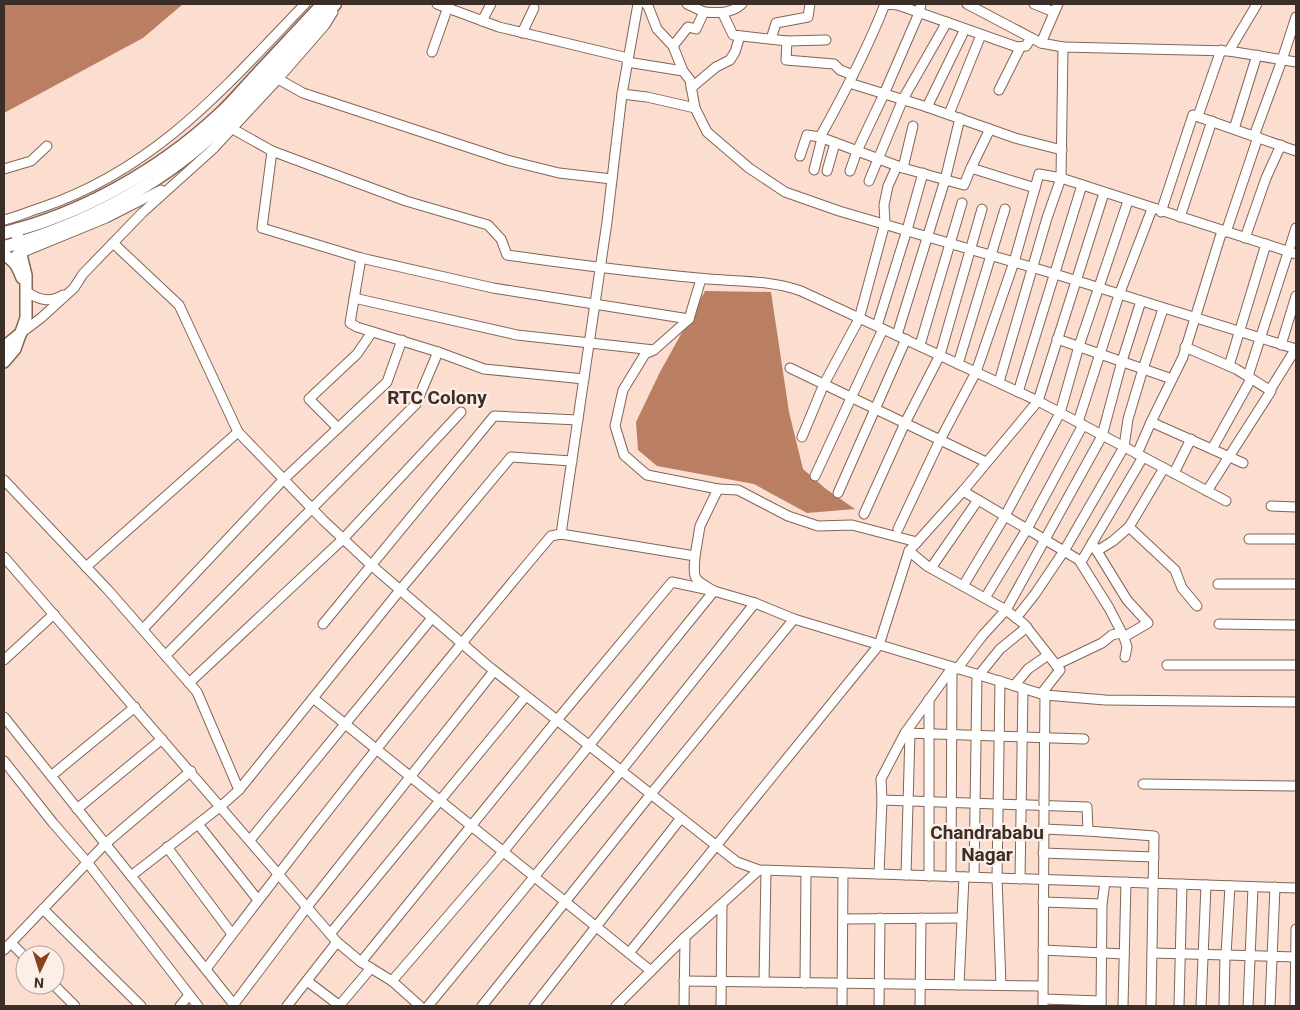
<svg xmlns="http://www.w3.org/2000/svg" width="1300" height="1010" viewBox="0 0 1300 1010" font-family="Roboto,sans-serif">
	<rect width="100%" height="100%" fill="#fbded0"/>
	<g fill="#ba7f63">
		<path d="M4,4h179l-40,34 -139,75z"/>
		<path d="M705,291l66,1 18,120 14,57 23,20 29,20 -48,4 -53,-29 -97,-18 -19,-16 -2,-28 24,-50z"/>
	</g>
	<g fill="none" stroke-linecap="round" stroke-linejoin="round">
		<defs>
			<g id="minor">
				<path d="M437,4l62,23 129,31"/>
				<path d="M646,4l2,2 9,23 16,17 15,-19 8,2 8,-17c14,1 27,2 38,-8"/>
				<path d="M687,4l17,8"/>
				<path d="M967,4l74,39 22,4"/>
				<path d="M1034,4l20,8"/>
				<path d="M723,14l10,21 54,6 39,-1"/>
				<path d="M482,21l9,-17"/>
				<path d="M522,33l12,-25"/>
				<path d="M771,39l5,-16 32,-6 2,-13"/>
				<path d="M787,41l-1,19 48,4 6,6 13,5"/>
				<path d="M1041,43l17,-39"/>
				<path d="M673,46l10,25 7,9 5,28 12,24 42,36 36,24 54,19 216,63 241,75"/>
				<path d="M1229,51l28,-47"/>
				<path d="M432,52l17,-48"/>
				<path d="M627,62l56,9"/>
				<path d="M1296,62l-67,-11 -166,-4 -2,131 235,76"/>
				<path d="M278,79l25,14 204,67 52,13 53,6"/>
				<path d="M849,83l78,24 88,31 47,12"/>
				<path d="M691,88l25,-21 14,-7 5,-8 5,-16"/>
				<path d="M999,90l21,-42"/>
				<path d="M622,94l25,3 48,11"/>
				<path d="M927,107l38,-78"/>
				<path d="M949,114l32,-79"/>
				<path d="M1198,116l23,-66"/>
				<path d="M231,128l41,23 134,50 82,24 13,14 6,16c64,9 127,17 191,23 34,4 70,1 103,13l237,110 188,100"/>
				<path d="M1234,129l23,-74"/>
				<path d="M1254,136l28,-76 14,-43"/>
				<path d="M820,137c24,-43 47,-87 65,-133l13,1 119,42 9,-1 5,-8"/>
				<path d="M272,151l-10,77 99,30 132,30 196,31"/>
				<path d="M800,156l7,-21 13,2 83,31 61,17 7,-17 64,20"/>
				<path d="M903,168l10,-42"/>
				<path d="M971,168l19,-39"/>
				<path d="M4,169l27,-8 16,-15"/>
				<path d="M814,170l8,-32"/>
				<path d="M827,171l8,-28"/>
				<path d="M850,171l7,-20 27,-57 35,-81 2,-9"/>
				<path d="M869,181l34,-82 44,-77"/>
				<path d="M1161,212l32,-97 103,36"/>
				<path d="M1180,217l32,-96"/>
				<path d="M4,220c13,-3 26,-9 39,-13 114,-39 182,-120 262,-203"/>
				<path d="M1222,231l-39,126 -32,65 92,41"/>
				<path d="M1226,232l32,-95"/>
				<path d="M1245,238l21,-60 15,-33"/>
				<path d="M113,243l66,62 59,127 85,88 47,44 117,101 250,197 22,8 537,18"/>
				<path d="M16,255l90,-37 55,-28"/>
				<path d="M361,258l-11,65 7,4 81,25 46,17 100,10"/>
				<path d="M27,292c12,8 23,11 36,3"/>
				<path d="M354,298l163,37 137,15"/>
				<path d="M877,326l30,-96 16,-57"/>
				<path d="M21,333l20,-15 33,-30 9,-14 59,-61 71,-64 65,-70 47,-54 8,-13"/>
				<path d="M897,335l48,-155 15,-62"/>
				<path d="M1057,339l115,40"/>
				<path d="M920,345l42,-142"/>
				<path d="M1281,345l15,-49"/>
				<path d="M1185,347l51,22 35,22 -64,100"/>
				<path d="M958,364l47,-155"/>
				<path d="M1229,366l37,-122"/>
				<path d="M790,368l196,94"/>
				<path d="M1248,376l48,-148"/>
				<path d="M1270,390l25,-40"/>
				<path d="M1018,392l64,-207"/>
				<path d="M1078,422l41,-127 33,-86"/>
				<path d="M338,428l-29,-29 48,-45 15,-22"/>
				<path d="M802,437l22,-53 35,-65 26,-96 -1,-18 4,-19 9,-20"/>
				<path d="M1212,449l39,-70"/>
				<path d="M1137,454l14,-32"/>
				<path d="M1174,473l17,-34"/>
				<path d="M815,476l68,-147"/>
				<path d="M4,480l104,110 89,102 42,98 -18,16 -90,70"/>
				<path d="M718,489l20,1 50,26 30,10 34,-1 65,17"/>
				<path d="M963,491l64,38 56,-104"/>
				<path d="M838,493l68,-154"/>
				<path d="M1271,506l25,1"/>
				<path d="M864,514l41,-91 35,-68 42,-146"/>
				<path d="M1129,527l35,-59"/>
				<path d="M898,529l42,-89 36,-68 38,-110 25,-88 22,4 -14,40 -48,164"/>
				<path d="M561,534l46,-312 15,-128 16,-90"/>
				<path d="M1249,539h47"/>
				<path d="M1092,543l35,57 21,23 -24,14"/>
				<path d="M1097,551l16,-10 16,-14 46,43 7,18 15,18"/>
				<path d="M695,556l5,-30 18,-37 -71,-14 -23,-20 -9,-29 8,-36 22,-36 9,-4 35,-31 12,-40"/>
				<path d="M4,557l333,385 -50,64"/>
				<path d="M1081,562l62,-105"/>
				<path d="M86,567l152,-135"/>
				<path d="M931,568l47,-68"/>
				<path d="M1218,584h78"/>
				<path d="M963,586l42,-70 55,-103 19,-67 49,-145"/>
				<path d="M985,598l42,-69 52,31 30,48 15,29 3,10 -2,10"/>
				<path d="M1016,618l19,-24 29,-43 60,-104 4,-28 15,-50 20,-60"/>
				<path d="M323,624l171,-208 84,4"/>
				<path d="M1219,624l77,1"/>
				<path d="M143,629l141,-150 103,-97 15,-42"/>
				<path d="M166,655l250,-251 22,-52"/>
				<path d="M4,660l50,-46"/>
				<path d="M1056,665l46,-22 10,-8 9,-2"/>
				<path d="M1167,665h129"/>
				<path d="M957,669l26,-34 23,-25 96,-174 20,-75 19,-60"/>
				<path d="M979,675l21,-26 27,-22"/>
				<path d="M1000,681l-3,197 4,107"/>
				<path d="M189,683l154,-144 118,-127"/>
				<path d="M1014,686l14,-17 20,-14"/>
				<path d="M1041,694l19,-24 -36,-46 -18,-14 -79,-44 -18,-15 54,-60 75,-90 66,-208"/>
				<path d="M1045,695l60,5 191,2"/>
				<path d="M313,698l338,273"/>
				<path d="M4,717l231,289"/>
				<path d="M905,733l179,6"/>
				<path d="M4,761l49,62 34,39 111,144"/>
				<path d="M51,776l84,-69"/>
				<path d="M1143,784l153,2"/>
				<path d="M239,790l161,-200 111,-133 61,4"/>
				<path d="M882,800l205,7 1,24 66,5 -3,170"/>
				<path d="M77,809l85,-70"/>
				<path d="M198,824l60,76"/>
				<path d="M1043,829l45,2"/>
				<path d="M250,840l182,-222"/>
				<path d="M167,847l65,87"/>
				<path d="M1043,853l111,4"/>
				<path d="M879,874l3,-74 -1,-21 24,-46 47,-65"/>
				<path d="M906,875l4,-142"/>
				<path d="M929,876v-177"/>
				<path d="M951,877l1,-209"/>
				<path d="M974,877l3,-202"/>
				<path d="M1020,879l3,-191"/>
				<path d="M1043,902l59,2"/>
				<path d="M43,909l98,97"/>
				<path d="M843,919l119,-1"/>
				<path d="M330,934l196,-238"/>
				<path d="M337,942l24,20 196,-242 115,-138 42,9 41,12 39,16 251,76 -1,106"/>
				<path d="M11,943l14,14"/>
				<path d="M4,950l101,-106 86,-73"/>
				<path d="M1043,950l81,4"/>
				<path d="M629,953l250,-308 30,-94"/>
				<path d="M1152,953l144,4"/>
				<path d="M1226,955l4,-69"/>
				<path d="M361,962l31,19 28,25"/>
				<path d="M206,969c111,-147 226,-292 345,-433l10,-2 134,22c-2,24 -2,23 19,35l-211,261 -111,129"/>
				<path d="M307,981l33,25"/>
				<path d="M684,981l358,5"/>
				<path d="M764,982l2,-111"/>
				<path d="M805,983l1,-111"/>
				<path d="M54,985l21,21"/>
				<path d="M959,985l5,-108"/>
				<path d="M1043,999l58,2"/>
				<path d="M234,1004l73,-97 187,-236"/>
				<path d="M180,1006l9,-11"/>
				<path d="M339,1006l32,-38"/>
				<path d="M428,1006l193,-235 134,-168"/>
				<path d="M482,1006l169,-212 143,-175"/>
				<path d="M534,1006l147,-188"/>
				<path d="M616,1006l69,-69 74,-67"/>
				<path d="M684,1006l1,-69"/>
				<path d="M721,1006l1,-102"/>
				<path d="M842,1006l1,-133"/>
				<path d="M879,1006l1,-88"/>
				<path d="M920,1006l1,-88"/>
				<path d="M1043,1006l1,-200"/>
				<path d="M1101,1006l1,-102 3,-22"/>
				<path d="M1123,1006l3,-124"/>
				<path d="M1179,1006l3,-122"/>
				<path d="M1201,1006l5,-121"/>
				<path d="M1224,1006l1,-51"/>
				<path d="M1248,1006l5,-119"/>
				<path d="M1270,1006l5,-119"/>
				<path d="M1295,1006l1,-77"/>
			</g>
			<g id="major">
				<path d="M4,255c11,5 14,13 18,23"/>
				<path d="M4,347l17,-14"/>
				<path d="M4,362l11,-13 11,-31v-43l-8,-32 -1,-14"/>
			</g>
			<g id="highway">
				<path d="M4,233c78,-19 156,-63 215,-118 12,-11 23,-24 34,-36 23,-25 47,-50 70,-75"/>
				<path d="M4,247c81,-22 163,-65 223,-126 37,-38 72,-78 108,-117"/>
			</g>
		</defs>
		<use href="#minor" stroke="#836556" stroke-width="11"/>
		<use href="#major" stroke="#836556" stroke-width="14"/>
		<use href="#highway" stroke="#836556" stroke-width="15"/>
		<use href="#minor" stroke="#fff" stroke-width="9"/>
		<use href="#major" stroke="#fff" stroke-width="11"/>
		<use href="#highway" stroke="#fff" stroke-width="12"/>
		<defs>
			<path id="minor-bridge" d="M1044,806v-5"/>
		</defs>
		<use href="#minor-bridge" stroke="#836556" stroke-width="11" stroke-linecap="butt"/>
		<use href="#minor-bridge" stroke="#fff" stroke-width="9"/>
	</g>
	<g text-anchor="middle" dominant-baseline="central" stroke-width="4.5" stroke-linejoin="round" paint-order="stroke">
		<g font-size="19" font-weight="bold" fill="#3b2e27" stroke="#fdefe8">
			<text x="437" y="397">RTC Colony</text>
			<text x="987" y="832">Chandrababu<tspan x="987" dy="22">Nagar</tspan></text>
		</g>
	</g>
	<rect width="1300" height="1010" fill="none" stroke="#3b2e27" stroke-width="10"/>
	<g transform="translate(40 970) rotate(184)"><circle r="24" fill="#fdefe8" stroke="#afa29b"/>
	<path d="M0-4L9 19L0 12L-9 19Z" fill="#88431b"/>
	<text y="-8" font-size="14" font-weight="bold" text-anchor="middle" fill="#3b2e27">N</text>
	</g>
</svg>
